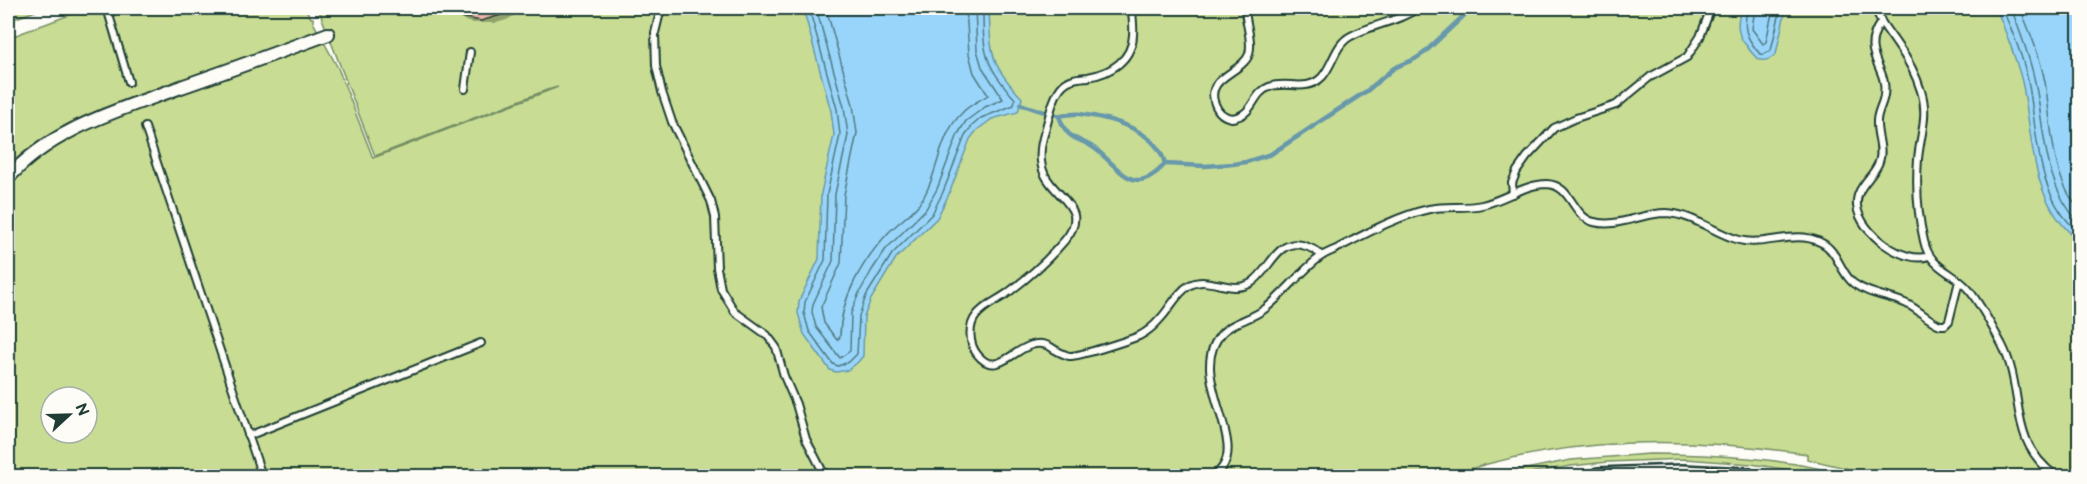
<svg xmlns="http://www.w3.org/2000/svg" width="2087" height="484" viewBox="0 0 2087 484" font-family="'Balsamiq Sans',sans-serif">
	<defs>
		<filter id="shadow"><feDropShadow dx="6" dy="4" stdDeviation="0" flood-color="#0004"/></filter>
	</defs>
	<rect width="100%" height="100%" fill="#fdfcf7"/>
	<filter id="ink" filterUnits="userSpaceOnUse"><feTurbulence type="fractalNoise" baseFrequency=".0167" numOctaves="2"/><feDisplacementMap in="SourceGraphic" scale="12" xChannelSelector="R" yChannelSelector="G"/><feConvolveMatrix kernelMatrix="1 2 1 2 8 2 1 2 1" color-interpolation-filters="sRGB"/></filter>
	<g filter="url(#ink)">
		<g fill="#c8dd93" stroke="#748d64" stroke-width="1.5" fill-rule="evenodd">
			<path d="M8,8h36l-36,13z"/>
			<path d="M88,8h217l6,10h2v4l25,46 35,90 185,-71 -11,3 -172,66 -57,-148h1761v468h-200l-72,-17v-5c-121,-18 -242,-18 -359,22h-1440v-438zM51,397h36v36h-36z"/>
			<path d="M1649,454c67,0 136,4 201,22h-21l-78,-12 -66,-5 -77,3 -37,4 -58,10h-23l81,-16z"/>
		</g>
		<g fill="#99d5fa" stroke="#6898ab" stroke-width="1.5">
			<path d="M803,8h186c2,46 0,55 33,90l-4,14 -26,7 -15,11 -7,9 -21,55 -12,24 -41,40 -25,41 -7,18 -1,39 -5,6 -10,8 -12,2 -6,-2 -26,-36 -6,-21 1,-12 20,-42 2,-66 13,-58 -3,-24z"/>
			<path d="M1742,8h46l-4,9 -8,37c-14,13 -21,4 -30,-9 -4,-4 -6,-7 -7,-13 -2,-8 0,-17 3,-24z"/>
			<path d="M1996,8h83v233c-49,-40 -45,-98 -56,-155 -6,-27 -17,-53 -27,-78z"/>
		</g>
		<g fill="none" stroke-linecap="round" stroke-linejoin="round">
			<g stroke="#507a83" stroke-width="1.5">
				<path d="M809,8l28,101 3,26 -13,59 -2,66 -20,42 -1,11 5,18 24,33 5,2 11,-4 8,-8 2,-38 7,-20 26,-42 40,-40 11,-22 22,-56 7,-10 9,-8 33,-13 1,-6c-31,-36 -32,-45 -32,-91"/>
				<path d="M816,8l28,99 4,28 -13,59 -2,67 -20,43 -1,8 4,15 24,31 10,-7 1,-38 8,-20 13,-23 14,-21 40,-40 11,-20 21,-55 8,-13 19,-14 18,-8 -21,-32 -5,-17 -2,-42"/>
				<path d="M826,8l27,97 4,28 -13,62 -3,68 -20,44 3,16 13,17 3,-3c0,-39 23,-77 49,-105 10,-10 22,-18 30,-28 20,-27 18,-67 43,-91 7,-8 17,-12 26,-18l-14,-22 -5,-19 -3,-46"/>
				<path d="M1747,8c-2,15 -4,23 6,37 3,5 5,8 10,10l8,-5 10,-42"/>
				<path d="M1755,8l-3,21 11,15 3,-2 7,-34"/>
				<path d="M2002,8c11,25 22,51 27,78 9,50 7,112 51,147"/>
				<path d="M2011,8c9,24 19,48 24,74 11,51 7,101 45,142"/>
				<path d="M2020,8c10,24 20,48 25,74 7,41 5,96 35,128"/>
			</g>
			<g stroke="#6898ab" stroke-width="4.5">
				<path d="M1020,104c12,4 25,9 37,11 7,1 16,-2 23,-1 31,4 77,16 85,50l40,2 28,-2 13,-2 25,-8 97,-64 26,-22 21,-9 9,-6 48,-45"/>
				<path d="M1059,116c10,29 20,19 39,35 25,21 37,46 67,13"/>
			</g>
		</g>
		<path fill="#eeb4a8" stroke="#1f3d34" stroke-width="1.5" filter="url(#shadow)" d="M447,8h65l-11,7 -20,6 -20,-4z"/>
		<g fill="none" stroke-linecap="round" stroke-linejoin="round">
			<defs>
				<g id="service">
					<path d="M107,8l22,74"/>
					<path d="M661,8l-6,25 1,33 6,26 10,30 39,79 4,16 2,51 4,21 14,23 32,23 9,12 8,29 12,28 10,35 19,37"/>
					<path d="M1132,8c0,9 2,17 1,27 -1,25 -22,38 -45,42 -9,1 -18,1 -25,8 -10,10 -14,33 -18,46 -5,15 -7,30 0,44 11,23 46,34 20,65 -16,19 -36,37 -56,52 -10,8 -25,13 -33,24 -8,10 -7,28 1,38 23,30 43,-21 72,-8 6,4 13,8 20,10 9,1 60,-16 70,-20 8,-4 15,-10 21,-17 10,-10 17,-27 30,-34 19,-10 41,10 61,-2 19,-12 25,-44 51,-38 8,2 14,5 20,11"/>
					<path d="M1245,8c0,14 8,32 4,46 -6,19 -45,23 -34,50 3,8 9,13 17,14 23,-3 19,-24 37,-31 18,-7 37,6 53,-10 11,-12 13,-33 29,-41 22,-12 47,-14 67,-28"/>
					<path d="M1876,8c3,14 12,23 20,35 11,15 20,31 25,48 8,24 -1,45 -3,68 -2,26 0,57 6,82 6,28 29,30 45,49 12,15 24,38 33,55 24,46 4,95 54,131"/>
					<path d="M1881,22c-23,32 8,45 3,73 -1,9 -7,17 -7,26 -1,14 7,28 2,41 -6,16 -24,25 -22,44 3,27 47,59 72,50"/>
					<path d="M465,89l5,-37"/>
					<path d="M145,127l117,349"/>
					<path d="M1513,194l-1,-11 5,-12 10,-14 27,-29 22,-10 40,-13 34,-28 37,-20 13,-20 11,-29"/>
					<path d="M248,436l233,-93"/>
					<path d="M1213,476c45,-28 -32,-101 10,-144 11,-11 30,-13 43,-24 19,-15 33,-35 53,-50 6,-5 14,-7 21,-11 29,-15 58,-31 89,-38 18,-4 36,0 53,-4 22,-5 43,-21 65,-21 25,1 25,33 47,38 24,6 48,-9 72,-9 27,1 48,20 73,27 26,7 56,-11 81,2 18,8 19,29 33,41 16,12 37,13 54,21 12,6 21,16 33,21h5l4,-4 10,-40"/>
				</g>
				<path id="minor" d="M8,178c44,-50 112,-68 173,-91 49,-17 98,-35 147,-53"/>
				<path id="tertiary" d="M1598,476l84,-3 65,3"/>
			</defs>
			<use href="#service" stroke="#1f3d34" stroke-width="10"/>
			<use href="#minor" stroke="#1f3d34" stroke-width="16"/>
			<use href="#tertiary" stroke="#1f3d34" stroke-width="20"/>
			<use href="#service" stroke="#fdfcf7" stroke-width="6"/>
			<use href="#minor" stroke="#fdfcf7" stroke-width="12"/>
			<use href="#tertiary" stroke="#fdfcf7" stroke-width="15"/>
		</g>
	</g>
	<rect width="2087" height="484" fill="none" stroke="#fdfcf7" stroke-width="30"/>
	<rect x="15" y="15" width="2057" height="454" fill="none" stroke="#1f3d34" stroke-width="2" filter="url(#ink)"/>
	<g transform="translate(69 415) rotate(68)"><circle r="28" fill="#fdfcf7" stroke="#a4b0a9" stroke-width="1.5"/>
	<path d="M0-4.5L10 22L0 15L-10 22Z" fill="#1f3d34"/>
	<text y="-9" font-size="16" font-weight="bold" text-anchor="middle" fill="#1f3d34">N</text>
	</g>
</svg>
